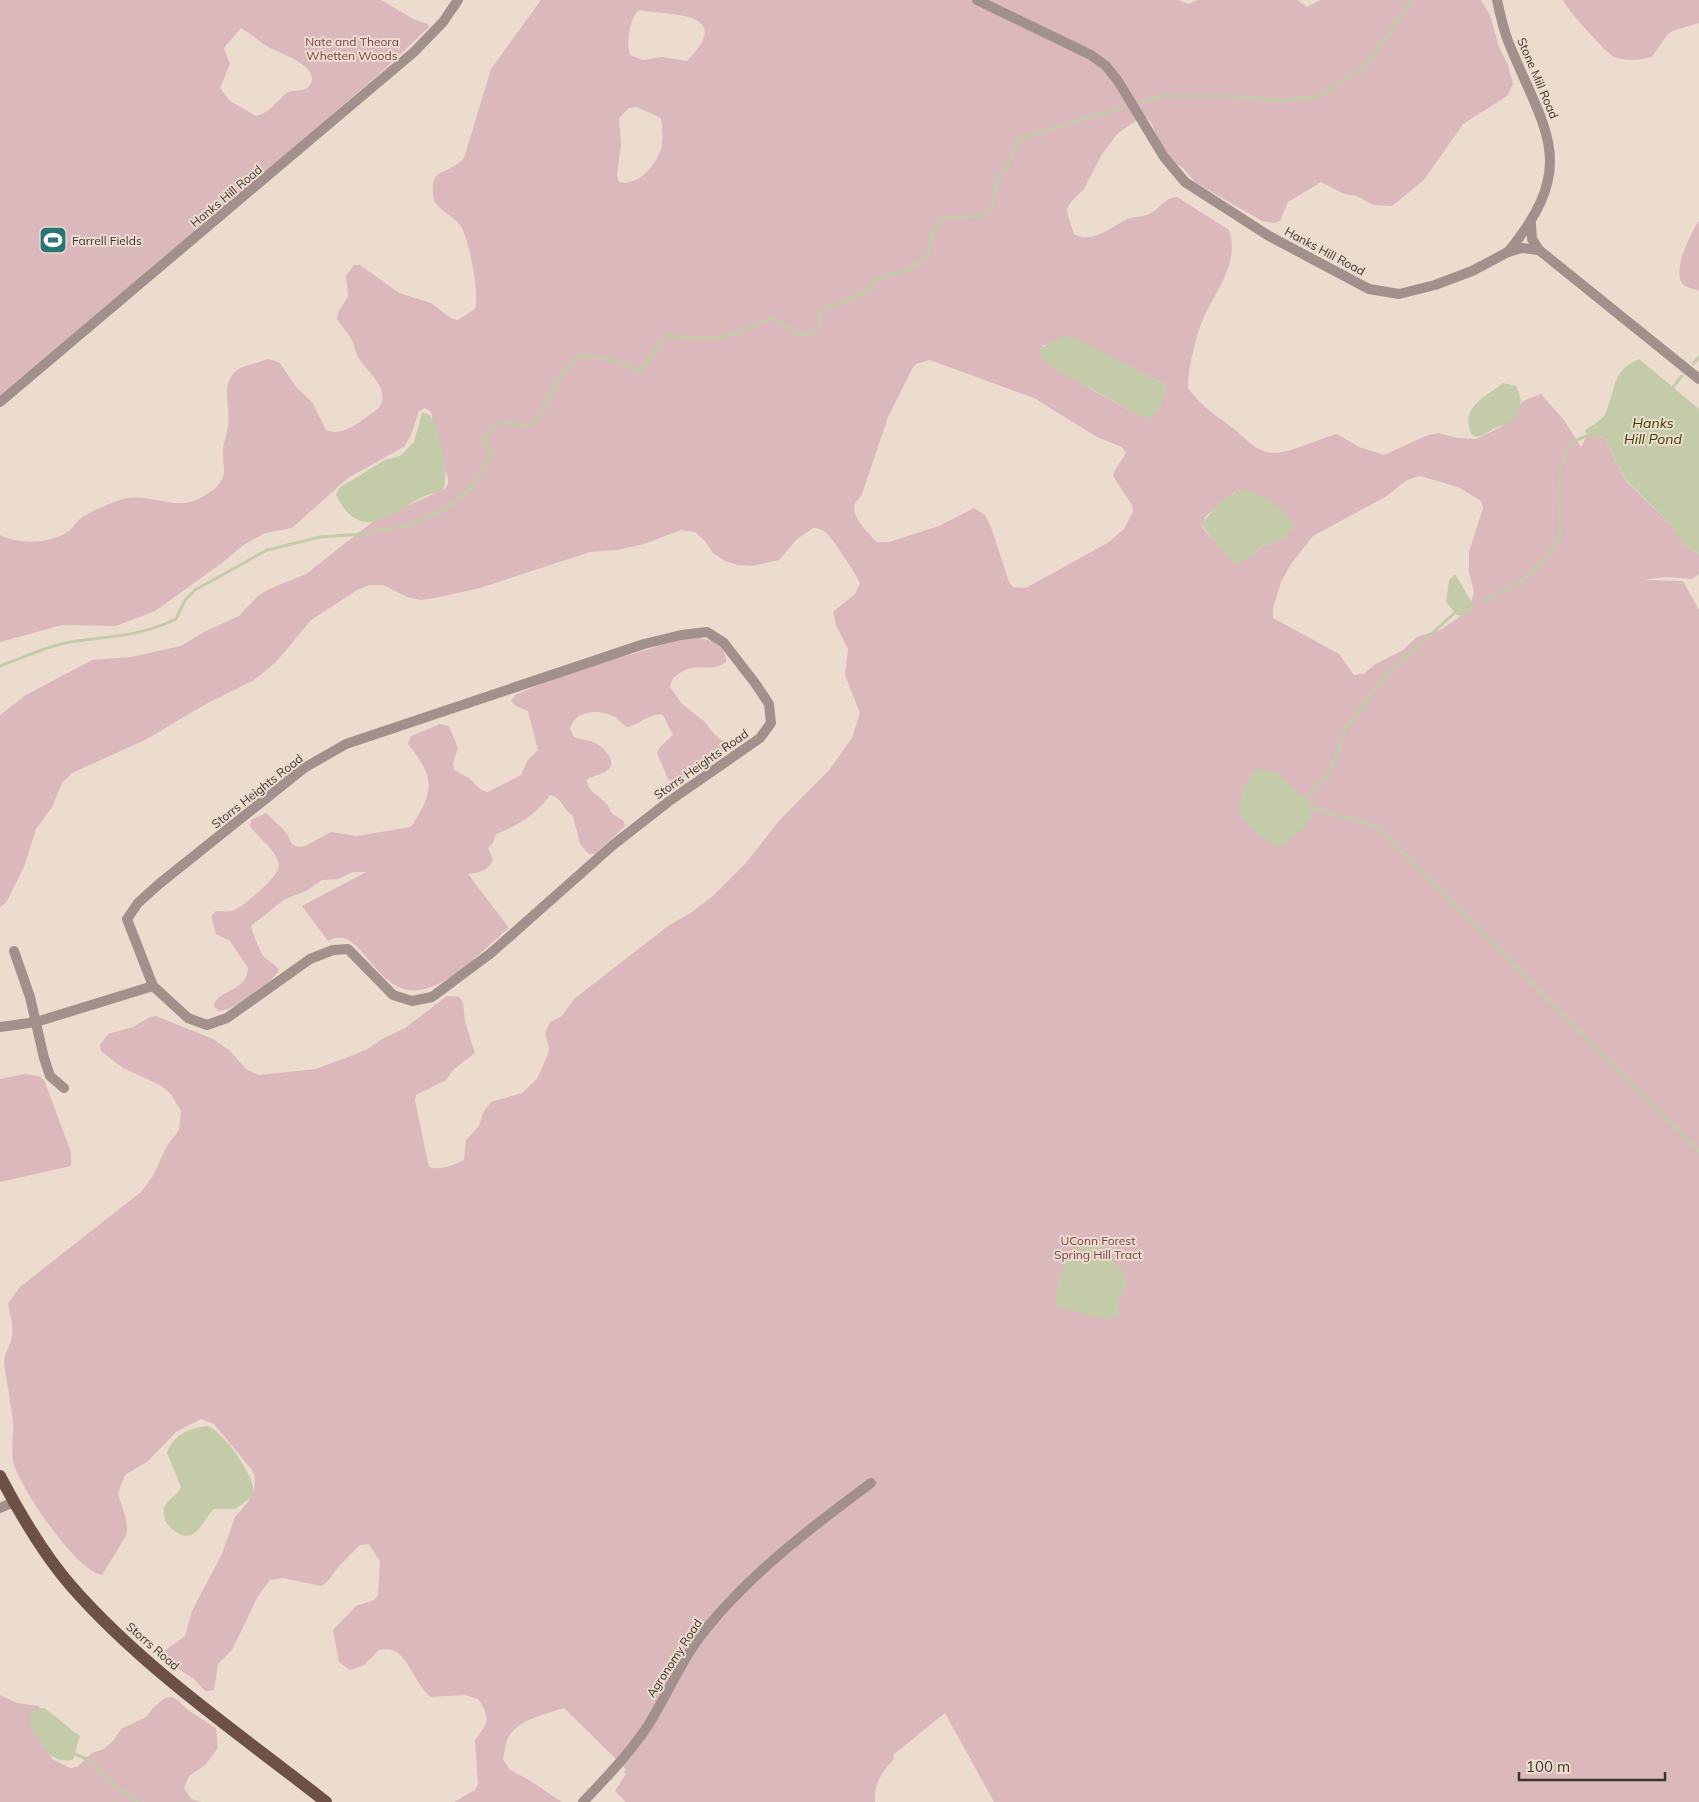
<svg xmlns="http://www.w3.org/2000/svg" width="1699" height="1802" viewBox="0 0 1699 1802" font-family="Mulish,sans-serif">
	<rect width="100%" height="100%" fill="#ecdcce"/>
	<g fill="#dab8bc" fill-rule="evenodd">
		<path d="M0,0h381l34,20 13,4 1,3 -41,39 -130,113 -258,216zM241,28c10,6 19,14 29,20 11,5 49,19 41,35 -5,11 -17,5 -24,10 -12,9 -16,19 -31,23l-26,-15 -10,-13 10,-24 -6,-16z"/>
		<path d="M541,0h637l11,4 8,-4h100l10,7 13,-7h161l9,15 9,32 9,18 5,19 -6,12 -44,28 -40,57 -31,25 -19,-1 -16,-9 -13,-2 -23,-12 -33,20 -8,19 -6,2 -12,-2 -66,-38 -13,-15 -11,-7 -14,-21 -7,-18 -5,-4h-6l-22,15 -16,21 -18,35 -14,14 -3,6 1,7 6,18c18,11 38,-8 54,-15 8,-3 17,-2 23,-6 11,-6 13,-15 26,-16l52,33c11,31 -12,60 -25,86 -8,19 -16,52 -16,72 12,17 26,26 42,38 17,12 29,32 53,26 18,-4 36,-13 54,-18l22,13 25,8 42,-19 12,-3 19,5 19,1 25,-12 11,-10 11,-16 18,-7 23,26 17,27 6,-12 17,3 22,43 45,44 15,22 13,7v20l-7,5 -26,-2 -23,3 40,1 16,29v1192h-705l-49,-89 -52,42 1,4c-12,12 -21,26 -19,43h-249l-11,-11 11,-17 -2,-2 2,-3 -62,-61c-18,6 -44,11 -55,28 -4,5 -4,16 -6,23l7,11 19,10 33,22h-108l21,-12 3,-6 -3,-44c13,-18 17,-21 3,-41l-13,-4 -34,2c-15,-13 -21,-34 -33,-44 -6,-5 -13,-4 -19,-3l-15,15 -14,5 -11,-8 -6,-32 23,-24 18,-6 4,-5 2,-33 -11,-18 -9,1c-7,7 -13,13 -20,20 -7,7 -9,16 -19,21l-38,-8 -13,2 -12,16 -26,54 -14,14 -4,26 -9,1 -12,-13 -15,-9 -15,-14v-3l22,-16 7,-25 30,-57 13,-37 13,-15 6,-12 1,-13 -3,-7 -38,-46 -13,-5 -25,13 -28,29 -23,14 -7,18c3,13 12,29 8,43l-24,39c-27,-5 -79,-84 -88,-110 -4,-13 0,-29 -1,-42 -2,-20 -6,-40 -9,-60 0,-11 7,-17 8,-27 2,-11 -2,-21 -4,-32l12,-17 121,-95 12,-16 14,-30 12,-16 2,-19 -10,-17 -11,-9 -37,-17 -22,-17 -1,-6 8,-11 25,-7 17,-10 6,-1 57,23 16,11 17,19 12,6 58,-6 50,-19 16,-11 23,-11 42,-32 12,1 4,5 2,20 10,31 -21,16 -8,11 -30,15 -1,6 14,66c11,4 25,-2 35,-7l2,-20 13,-14 4,-13 8,-11 31,-9 15,-14 11,-25 1,-7 -4,-13 5,-12 12,-6 12,-17 94,-73 24,-14 22,-17 31,-31 34,-43 51,-52 22,-31 8,-25 -15,-38 3,-26 -12,-24 -3,-13 22,-18 5,-11c-5,-10 -27,-45 -35,-51 -4,-3 -7,-4 -12,-4l-16,11 -18,21 -27,6 -14,-1 -13,-4 -12,-8 -8,-12 -10,-9 -14,-2 -37,14 -27,6 -27,2 -110,36 -45,10 -14,2 -14,-3 -24,-12h-14l-12,5 -46,30 -35,42 -22,18 -50,25 -57,34 -75,34 -10,10 -10,24 -16,22 -12,38 -18,36 -6,4v-192l26,-20 66,-35 39,-3 50,-11 23,-14 35,-16 19,-20 11,-7 37,-15 69,-54 70,-31 3,-5v-7l-6,-13 -11,-52 -6,-4 -6,3 -8,24 -6,11 -57,32 -56,50 -27,5 -23,13 -20,17 -67,48 -39,15 -54,-1 -62,17v-107c19,10 51,9 69,-4 4,-3 6,-8 10,-11 7,-7 38,-20 48,-22 30,-4 49,15 77,-2 7,-4 13,-8 17,-15 6,-9 1,-20 2,-29 0,-9 4,-17 5,-26 3,-18 -8,-41 8,-55 8,-6 21,-7 31,-12l12,3 18,26 15,14 14,28c19,8 38,-12 53,-22 12,-17 -9,-34 -19,-48 -4,-5 -5,-12 -7,-18 -4,-8 -11,-15 -16,-23l1,-6 10,-17 -2,-20 8,-11h6l39,28 32,10 21,16 6,1 17,-11c5,-13 -6,-72 -15,-84 -8,-10 -20,-14 -26,-24 -6,-37 12,-23 30,-43l27,-89zM639,10c32,6 97,0 48,51l-25,-4 -19,3 -13,-5c-4,-12 -1,-36 9,-45zM637,107l24,11c1,9 3,22 0,31 -5,16 -23,38 -42,33l-2,-6 4,-32 -2,-26 10,-10zM1044,345l50,3 70,36 -13,34 -12,-3 -45,-24 -54,-35v-7zM930,360l104,38 63,39 25,10 4,6 -11,17 -2,6 19,29 1,7 -9,17 -15,13 -83,46 -13,-1 -4,-5 -18,-55 -6,-12 -11,-7 -35,18 -50,16h-12c-8,-8 -27,-26 -22,-38 1,-3 5,-7 7,-10l26,-77 24,-48 4,-5zM1420,476l38,11 23,14 2,7 -14,44v20l5,20 -5,18 -27,19 -25,8 -14,13 -29,15 -9,8 -11,2 -15,-21 -66,-36v-10l8,-26 10,-18 22,-28 72,-39 22,-17zM1235,492l49,47 -22,8 -15,12 -22,-6c-7,-11 -18,-18 -23,-27l3,-9z"/>
		<path d="M1563,0h136v23l-27,8 -5,4 -15,22c-10,3 -28,4 -38,0 -8,-4 -47,-48 -51,-57z"/>
		<path d="M1699,221v70c-4,-2 -11,-3 -15,-6 -14,-11 7,-53 15,-64z"/>
		<path d="M699,638c13,2 28,8 27,24 -13,10 -22,3 -35,6 -6,1 -13,6 -18,10l-3,9 12,17 22,17 11,14 13,10v3l-35,19 -6,9 -14,7 -5,-4 -11,-26 3,-6 13,-12 -10,-20c-13,-3 -23,10 -36,12 -4,-2 -6,-5 -9,-8 -16,-11 -42,-10 -48,9l4,9c6,3 12,2 19,5 8,3 24,17 16,27 -5,5 -16,7 -22,10 -1,13 15,17 21,27 4,5 0,3 4,7 5,5 12,5 13,13l-30,28h-6l-9,-10 -7,-28c-10,-6 -11,-19 -23,-21 -12,18 -34,32 -54,39l-3,9 -5,5 5,12c-5,11 -14,13 -25,14l41,54c-23,19 -55,54 -84,61 -51,13 -62,-69 -97,-48l-26,-35 64,-34h-13l-15,7 -16,1 -16,11 -21,8 -34,27c1,6 9,26 13,31 6,5 11,7 15,13 -7,13 -46,41 -60,41l-5,-4v-4c11,-15 33,-13 34,-35l-18,-27 -14,-7 -5,-18 5,-5c5,0 11,1 16,0 10,-3 47,-34 47,-45 -2,-16 -20,-27 -29,-40l1,-6 15,-7 20,19 6,12 6,3 7,-1 26,-14 26,4 54,-9c23,-35 25,-49 -3,-83l3,-8 29,-12 9,2 9,22 -5,15 1,7 15,8 12,12 7,2 33,-17 7,-15 10,-10 -10,-39 -12,-5 -5,-5 4,-6 50,-21 117,-35z"/>
		<path d="M25,1074l14,2 5,4 27,72v14l-71,16v-103z"/>
		<path d="M0,1695l17,8 21,3 5,4 -5,19 14,30 18,9 7,-1 15,-14 12,-4 10,-9 7,-11 25,-12 8,-10 11,-9 7,-1 5,3 11,10 28,18 2,20 -13,17 -16,11 -5,12 7,11 10,3h-201z"/>
	</g>
	<g fill="#c4cba8">
		<path d="M1063,336l13,2 88,46 2,6 -6,18 -9,10 -12,-3 -90,-49 -9,-10 -1,-7z"/>
		<path d="M1639,359l60,50v145l-13,-7 -15,-22 -45,-45 -22,-42 -17,-3 -2,-5c8,-5 17,-9 21,-18 10,-23 5,-41 33,-53z"/>
		<path d="M1503,383l13,3c7,12 7,28 -6,36 -4,3 -10,4 -15,6 -8,4 -13,10 -22,8 -16,-29 15,-40 30,-53z"/>
		<path d="M422,413c4,0 7,1 10,5 8,13 18,58 11,72 -6,4 -12,3 -18,6 -35,16 -63,50 -89,-1l3,-7 46,-28 15,-4 14,-14z"/>
		<path d="M1241,490c20,1 44,17 52,35l-2,6 -7,8 -22,8 -15,12 -10,5c-5,-2 -35,-36 -35,-41l21,-24z"/>
		<path d="M1455,574l19,32v3l-12,7 -5,-1 -11,-13 3,-22z"/>
		<path d="M1257,769l21,4 31,32 4,10 -9,13 -23,19c-12,-1 -36,-24 -42,-35 1,-14 7,-35 18,-43z"/>
		<path d="M1089,1243l18,6 18,28 2,7 -8,16v15c-20,10 -39,-7 -58,-6l-5,-4c-2,-11 6,-40 14,-49 4,-5 13,-10 19,-13z"/>
		<path d="M208,1426c17,7 48,52 46,69l-19,14h-21c-14,13 -19,42 -45,17 -5,-5 -6,-11 -5,-18 3,-9 14,-12 17,-21l-14,-34c7,-19 22,-25 41,-27z"/>
		<path d="M44,1708c13,8 23,20 36,28l-7,24c-26,4 -31,-17 -44,-36l2,-13z"/>
	</g>
	<g fill="none" stroke-linecap="round" stroke-linejoin="round">
		<g stroke="#c4cba8" stroke-width="3">
			<path d="M1140,102l22,-6h66l54,5 36,-5 47,-29 47,-67"/>
			<path d="M1693,364l6,-7"/>
			<path d="M1673,387l9,-11"/>
			<path d="M1484,601l35,-18 24,-21 17,-24 -2,-43 2,-27 10,-25 21,-9"/>
			<path d="M0,666c22,-8 47,-20 70,-24 39,-6 69,-5 106,-23l9,-19 10,-10 72,-40 53,-13 42,-3 47,-9 37,-16 25,-21 21,-34 -8,-13 8,-13 13,-7 19,6 13,-6 22,-44 21,-22c22,3 40,4 59,17l28,-37c21,3 41,5 63,0 15,-4 29,-13 44,-17l23,16 11,1 10,-7 4,-19 28,-9 21,-12 4,-8 19,-7 14,-2 21,-17 2,-20 12,-16 40,-2 9,-7 4,-26 12,-18 10,-26 106,-32"/>
			<path d="M1304,800l27,-30 15,-42 41,-54 71,-64"/>
			<path d="M1306,800l8,8 62,18 323,325"/>
			<path d="M75,1754l14,6 24,24 25,18"/>
		</g>
		<g stroke="#a1908b" stroke-width="10">
			<path d="M977,0l114,55 15,11 12,15 46,76 21,25 84,54 100,53 30,5 36,-9 37,-14 36,-19 14,-4 17,2 160,129"/>
			<path d="M1497,0c3,14 6,28 11,41 36,90 73,122 0,211"/>
			<path d="M1531,224l1,15 7,11"/>
			<path d="M0,402l414,-350 29,-30 15,-22"/>
			<path d="M707,632l17,11 31,40 14,21 2,19 -11,15 -92,64 -55,43 -122,108 -59,44 -20,4 -19,-6 -45,-46 -15,1 -23,9 -83,59 -20,7 -19,-7 -35,-32 -26,-67 11,-16 21,-19 145,-116 42,-24 298,-100 37,-9z"/>
			<path d="M14,951l16,46 14,61 6,18 14,12"/>
			<path d="M0,1027l36,-5 117,-36"/>
			<path d="M0,1508l14,-6"/>
			<path d="M583,1802c22,-23 44,-46 62,-72 22,-33 36,-71 61,-101 46,-57 107,-103 165,-146"/>
		</g>
		<path stroke="#6d5048" stroke-width="12" d="M0,1476c20,38 43,78 72,111 73,83 168,147 254,215"/>
	</g>
	<defs>
		<symbol id="stadium-square" viewBox="-11 -11 22 22"><rect x="-9" y="-9" width="18" height="18" rx="4" fill="#2a7476" stroke="#ecdcce"/><path d="M0-5a6.5 5 0 1 0 0 10a6.5 5 0 1 0 0-10ZM-3.5-1.8h7v3.6h-7Z" fill="#fff"/></symbol>
	</defs>
	<g fill-rule="evenodd">
		<use href="#stadium-square" x="37" y="224" width="32" height="32"/>
	</g>
	<g text-anchor="middle" dominant-baseline="central" stroke-width="4" stroke-linejoin="round" paint-order="stroke">
		<g font-size="12" fill="#7a424b" stroke="#ecdcce">
			<text x="352" y="41">Nate and Theora<tspan x="352" dy="14">Whetten Woods</tspan></text>
			<text x="1098" y="1240">UConn Forest<tspan x="1098" dy="14">Spring Hill Tract</tspan></text>
		</g>
		<g font-size="12" fill="#3b3530" stroke="#ecdcce">
			<text transform="translate(1538 78) rotate(67)">Stone Mill Road</text>
			<text transform="translate(226 196) rotate(-40)">Hanks Hill Road</text>
			<text transform="translate(1325 251) rotate(28)">Hanks Hill Road</text>
			<text transform="translate(701 764) rotate(-35)">Storrs Heights Road</text>
			<text transform="translate(257 791) rotate(-38)">Storrs Heights Road</text>
			<text transform="translate(153 1646) rotate(41)">Storrs Road</text>
			<text transform="translate(674 1658) rotate(-57)">Agronomy Road</text>
		</g>
		<g font-size="12" fill="#3b3530" stroke="#ecdcce" text-anchor="start">
			<text x="72" y="240">Farrell Fields</text>
		</g>
		<g font-size="14" font-style="italic" fill="#3a4105" stroke="#ecdcce">
			<text x="1653" y="423">Hanks<tspan x="1653" dy="16">Hill Pond</tspan></text>
		</g>
	</g>
	<path d="M1519 1772v8h146v-8" fill="none" stroke="#3b3530" stroke-width="2.5"/>
	<text x="1526" y="1772" font-size="15" fill="#3b3530" stroke="#ecdcce" stroke-width="4" paint-order="stroke">100 m</text>
</svg>
